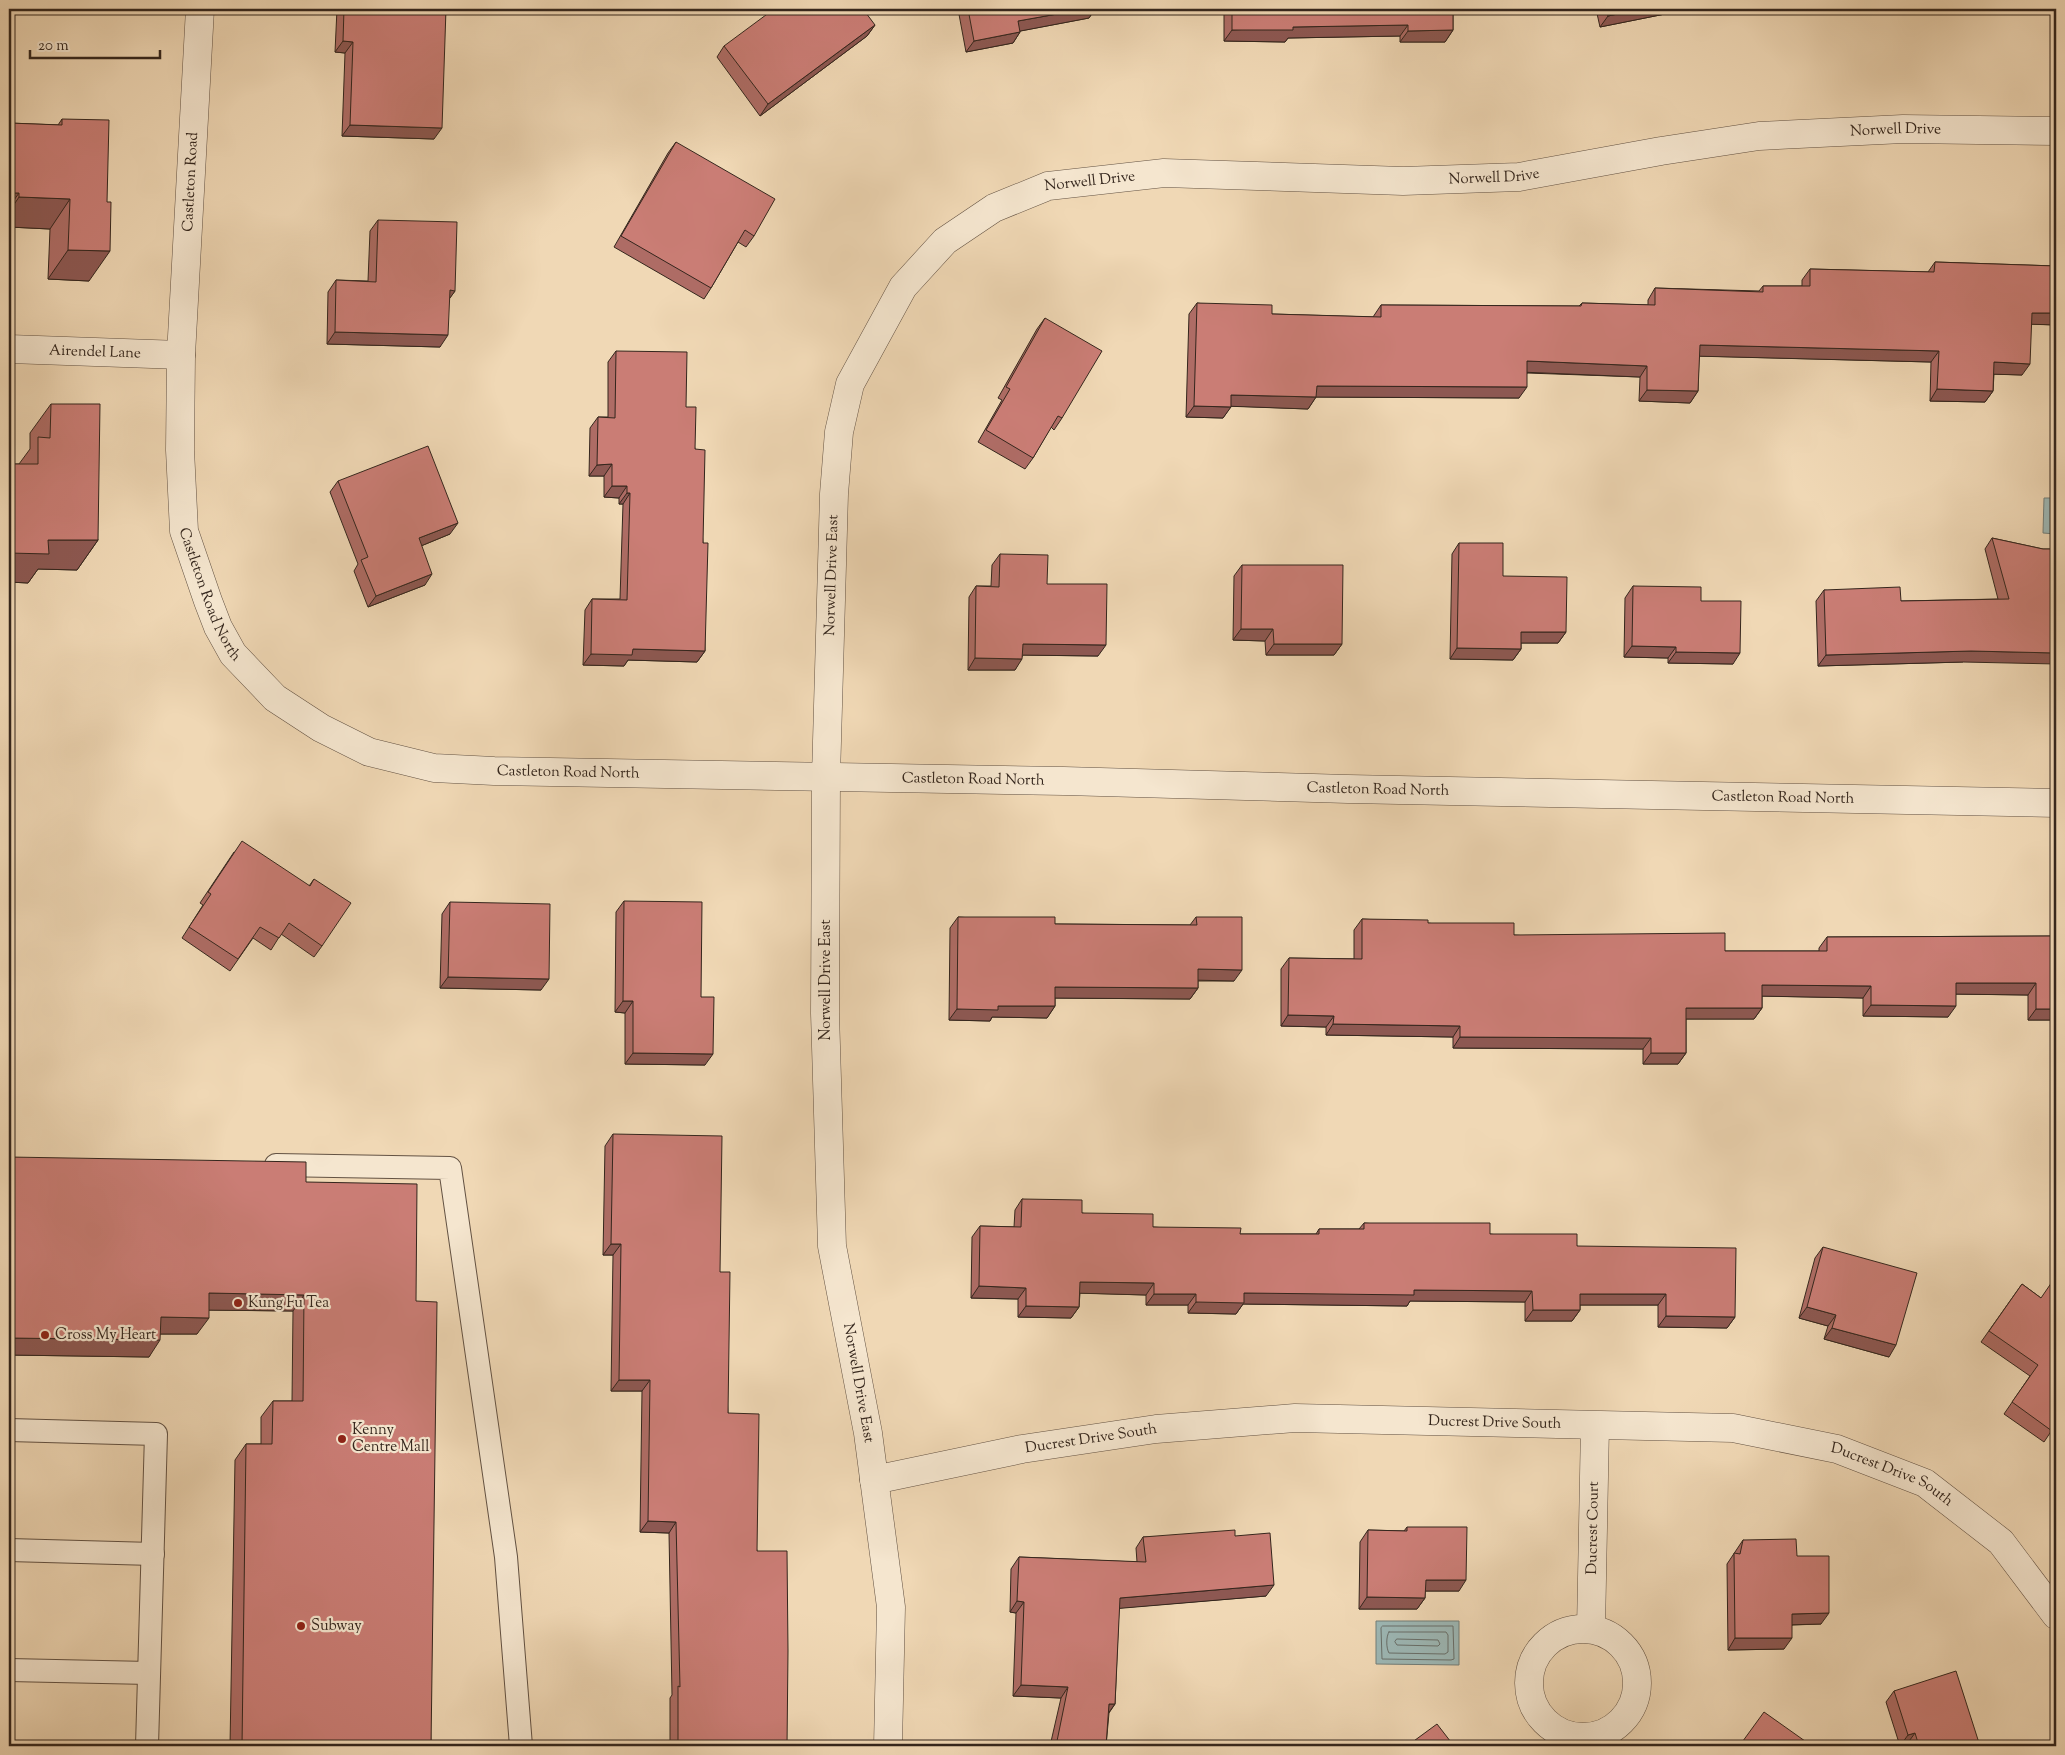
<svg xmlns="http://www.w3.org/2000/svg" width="2065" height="1755" viewBox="0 0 2065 1755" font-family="'Sorts Mill Goudy',serif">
	<rect width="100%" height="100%" fill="#f0d8b5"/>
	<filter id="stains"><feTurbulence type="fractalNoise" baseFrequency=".004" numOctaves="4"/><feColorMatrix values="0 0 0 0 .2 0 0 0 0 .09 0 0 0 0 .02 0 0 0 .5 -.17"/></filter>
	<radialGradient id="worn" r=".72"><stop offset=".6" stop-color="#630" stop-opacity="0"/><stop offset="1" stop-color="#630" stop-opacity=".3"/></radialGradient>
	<g fill="#9db8b6" stroke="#737e79">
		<path d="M2044,498h12v36l-13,-1z"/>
		<path d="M1376,1621h83v44l-83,-1z"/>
	</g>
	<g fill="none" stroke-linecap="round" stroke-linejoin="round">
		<g stroke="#686f6a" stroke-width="1">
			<path d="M1383,1626h70l1,33 -3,1 -69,-1 -1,-31z"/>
			<path d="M1389,1632h57l2,3v17l-3,2 -56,-1c-3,-5 -3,-17 0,-21z"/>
			<path d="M1397,1639l41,1 2,4 -2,2 -41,-1 -2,-3z"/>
		</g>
		<defs>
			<g id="lane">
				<path d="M276,1165l174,3 56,389 15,189"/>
				<path d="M9,1430l147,4 -9,312"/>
				<path d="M9,1550l144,4"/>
				<path d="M9,1670l140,3"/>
			</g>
			<g id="street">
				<path id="s1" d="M200,9l-19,346 -1,95 4,81 24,70 10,26 15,27 42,44 46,30 48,24 65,16 60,3 570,10 284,8 708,14"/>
				<path id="s2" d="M9,349l172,6"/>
				<path id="s3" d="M874,1480l148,-31 134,-20 139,-11 438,10 104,21 88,34 76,59 55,73"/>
				<path id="s4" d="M1591,1629l4,-203"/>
				<circle cx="1583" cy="1683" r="54"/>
				<path id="s5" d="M888,1746l3,-139 -23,-174 -36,-187 -7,-233 1,-236 8,-283 5,-62 11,-48 53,-97 42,-46 49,-33 54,-22 116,-13 239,8 116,-4 142,-26 98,-15 144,-7 153,2"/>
			</g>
		</defs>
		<use href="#lane" stroke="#635243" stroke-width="24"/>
		<use href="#street" stroke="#635243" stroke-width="29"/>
		<use href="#lane" stroke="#f5e6cf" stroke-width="22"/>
		<use href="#street" stroke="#f5e6cf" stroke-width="28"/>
	</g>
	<g fill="#ae6c65" stroke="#34261d">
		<path d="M337,9h109l-12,130 -92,-3 3,-83 -10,-1z"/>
		<path d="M958,9h137l-6,9 -69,13v1l-7,11 -47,9z"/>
		<path d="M1224,9h229v21l-8,12h-45v-6l-112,2 -3,4 -61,-1z"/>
		<path d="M1596,9h72l-3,5 -65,13z"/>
		<path d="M875,25l-8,11 -107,80 -43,-59 7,-11z"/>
		<path d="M62,119l27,162 -41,-2 2,-50 -41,-2v-104l49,2z"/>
		<path d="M676,142l78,94 -8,11 -8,-5 -27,46 -7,11 -90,-52 54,-94z"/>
		<path d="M378,220l77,71 -6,8 -9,48 -113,-3 1,-52 8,-12 32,1 2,-50z"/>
		<path d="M1935,262l121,4v59l-25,-1 -9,51 -28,-1 -1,17 -8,11 -55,-1 1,-39 -232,-6 -1,35 -8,12 -51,-2 1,-24 -113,-4 -8,25 -203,-1 -8,12 -77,-3 -8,12 -37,-1 3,-103 8,-11 75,11 101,3 8,-12 198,1 3,-3 66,2v-5l7,-12 104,3 4,-5h39v-6l8,-11 118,3z"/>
		<path d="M1045,318l17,100 -8,12 -3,-3 -18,31 -8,11 -47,-27 24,-42 -4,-2 39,-69z"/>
		<path d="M616,351l70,56 9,42 8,94 2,108 -8,11 -69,-2 -4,6 -41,-1 2,-55 7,-11h28l3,-95h-4v-6l-15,-1v-21h-15l1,-48 8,-11h10v-55z"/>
		<path d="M51,404l47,136 -21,30 -39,-1 -10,14 -19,-1v-118h10l11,-15v-16z"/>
		<path d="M338,481l112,53 -29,12 4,39 -57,22 -14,-36 4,-7 -28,-72z"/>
		<path d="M1992,538l51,11h13l-93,113 -145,4 -2,-65 8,-11 77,11 97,-2 -13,-50z"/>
		<path d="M1459,543l44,33 63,56 -8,11h-37v6l-8,11 -63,-1 2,-105z"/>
		<path d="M1000,554l47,30 51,72 -75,-1 -8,15h-47l1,-73 7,-11h15l1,-21z"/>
		<path d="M1242,565l100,79 -8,11h-68l-1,-14 -32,-1 1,-64z"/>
		<path d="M1633,586l68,15 32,63 -65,-1v-5l-44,-1 1,-59z"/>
		<path d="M234,852l75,34 5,-7 8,67 -8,11 -33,-23 -10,16 -18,-12 -23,33 -48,-33 21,-33 -3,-2z"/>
		<path d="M624,901l77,96 4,68 -80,-1v-51l-10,-1 1,-100z"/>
		<path d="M450,902l91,88 -101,-2 2,-74z"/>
		<path d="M958,917l97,7 135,1 6,-8 38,64h-36v7l-8,11 -135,-1v8l-8,12 -55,-1 -2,4 -41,-1 1,-92z"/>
		<path d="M1362,919l66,4 86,12 211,16h94v-3l8,-11 229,-1v84h-28v-25l-72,-1 -8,23 -85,-1v-18l-101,-2v12l-8,11h-68v34l-8,11h-35v-15l-190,-1v-11l-127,-2v-8l-45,-1v-57l8,-11 65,1v-29z"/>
		<path d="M613,1134l107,138 8,141 29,138 30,195h-117v-48l2,-3 -3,-162 -29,-1 2,-141h-31l2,-136h-10l2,-109z"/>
		<path d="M9,1157l297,25 110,119 15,445h-201l5,-286 11,-16h15v-27l12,-16h19l1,-90 -84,-1 -12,24h-37l-11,23 -140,-2z"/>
		<path d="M1022,1199l60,14 71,14 87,7h76l3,-5h40l5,-6 126,11 87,12 158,71 -8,11 -69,-1v-22h-78v5l-8,11h-47v-19l-115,-1 -3,5 -164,-2 -7,10 -48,-1v-8h-42v-10l-66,-2 -1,14 -8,11 -53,-1v-18l-47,-1 1,-61 8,-11 34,1 1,-17z"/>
		<path d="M1823,1247l66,110 -65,-18 4,-13 -29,-8 16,-60z"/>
		<path d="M2022,1284l19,14 15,126 -12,18 -40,-28 26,-38 -49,-34z"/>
		<path d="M1407,1527l52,64h-34v7l-8,11h-58l1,-67 8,-12 36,1z"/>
		<path d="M1235,1536l31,60 -147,12 -4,96 -6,9 -3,33h-56l11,-48 -48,-2 3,-83 -6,-1 1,-43 8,-12 118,5 -1,-14 7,-11z"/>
		<path d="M1743,1540l54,16 24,68 -29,1 -8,24 -56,1 -1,-86z"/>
		<path d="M1894,1691l86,55h-72l-1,-2 -7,2 -14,-44z"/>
	</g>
	<g fill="#8d5852" stroke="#34261d">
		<path d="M1085,9h10l-6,9 -79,15 8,-12z"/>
		<path d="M1642,9h26l-3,5 -65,13 8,-11z"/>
		<path d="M875,25l-8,11 -107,80 8,-12z"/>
		<path d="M1408,25l-8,11 -112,2 -3,4 -61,-1 8,-11 61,-3z"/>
		<path d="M1453,30l-8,12h-45l8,-11z"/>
		<path d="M1020,32l-7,11 -47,9 8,-11z"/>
		<path d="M343,41l10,1 -8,11 -10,-1z"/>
		<path d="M350,125l92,3 -8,11 -92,-3z"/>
		<path d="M9,193h10l-10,14z"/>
		<path d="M19,197l51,2 -20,30 -41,-2v-15z"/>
		<path d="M68,250l42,1 -21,30 -41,-2z"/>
		<path d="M450,290l5,1 -8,11z"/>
		<path d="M2032,313h24v12l-32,-1z"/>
		<path d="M335,332l113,3 -8,12 -113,-3z"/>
		<path d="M1700,345l239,6 -8,11 -239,-6z"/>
		<path d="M1527,361l120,5 -7,11 -120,-5z"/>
		<path d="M1994,362l36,2 -8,11 -35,-1z"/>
		<path d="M1317,386l210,1 -8,11 -210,-1z"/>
		<path d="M1937,389l56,2 -8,11 -55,-1z"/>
		<path d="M1647,390l51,1 -8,12 -51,-2z"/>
		<path d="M1231,395l85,2 -8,12 -85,-3z"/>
		<path d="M1194,406l37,1 -8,11 -37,-1z"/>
		<path d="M612,464l-8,12h-15l8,-11z"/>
		<path d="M612,486h15l-8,12 -15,-1z"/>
		<path d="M627,493h3l-7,11h-4z"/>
		<path d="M458,523l-8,11 -39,16 8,-12z"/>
		<path d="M48,540h50l-21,30 -39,-1 -10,14 -19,-1v-29z"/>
		<path d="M432,574l-7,11 -57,22 8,-11z"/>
		<path d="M1241,629h32l-8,12 -32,-1z"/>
		<path d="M1521,632h45l-8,11h-45z"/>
		<path d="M1023,644l83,1 -8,11 -83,-1z"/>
		<path d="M1274,644h68l-8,11h-68z"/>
		<path d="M1632,646l44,1 -8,11 -44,-1z"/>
		<path d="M1457,648l64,1 -8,11 -63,-1z"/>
		<path d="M633,649l72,2 -8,11 -69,-2 -4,6 -41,-1 8,-11z"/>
		<path d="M1971,651l85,2v11l-93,-2 -145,4 8,-11z"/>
		<path d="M1676,652l64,1 -7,11 -65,-1z"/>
		<path d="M975,658l47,1 -7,11h-47z"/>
		<path d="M1198,969l44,1 -8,11 -43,-1z"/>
		<path d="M448,977l101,2 -8,11 -101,-2z"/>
		<path d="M1956,983h80l-8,12 -80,-1z"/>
		<path d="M1762,985l109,1 -8,12 -108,-2z"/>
		<path d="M1055,987l143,1 -8,11 -143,-1z"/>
		<path d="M623,1001h10l-8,12 -10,-1z"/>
		<path d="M1871,1005l85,1 -8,11 -85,-1z"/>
		<path d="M998,1006h57l-8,12 -55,-1 -2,4 -41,-1 8,-11z"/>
		<path d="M1686,1008h76l-8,11h-76z"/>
		<path d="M2036,1009h20v11h-28z"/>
		<path d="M1288,1015l46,1 -8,11 -45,-1z"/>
		<path d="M1333,1024l127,2 -7,11 -127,-2z"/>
		<path d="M1460,1037l191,1 -8,11 -190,-1z"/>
		<path d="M633,1053l80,1 -8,11 -80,-1z"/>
		<path d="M1651,1053h35l-8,11h-35z"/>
		<path d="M611,1244h10l-8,11h-10z"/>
		<path d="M1080,1282l74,1 -8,12 -74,-2z"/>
		<path d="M979,1286l47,2 -8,11 -47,-1z"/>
		<path d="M1414,1290l118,1 -7,11 -115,-1 -3,5 -164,-2 -7,10 -48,-1 8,-11 48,-9z"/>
		<path d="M209,1293l95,2 -11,16 -95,-1z"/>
		<path d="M1154,1294h42l-8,11h-42z"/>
		<path d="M1580,1294h86l-8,11h-85z"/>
		<path d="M1026,1306l53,1 -8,11 -53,-1z"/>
		<path d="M1807,1307l29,8 -8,11 -29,-8z"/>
		<path d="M1533,1310h47l-8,11h-47z"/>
		<path d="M1666,1316l69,1 -8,11 -69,-1z"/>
		<path d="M161,1317l48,1 -12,16h-48z"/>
		<path d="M1832,1328l64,17 -7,12 -65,-18z"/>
		<path d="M9,1338l151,2 -11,17 -140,-2z"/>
		<path d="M619,1380h31l-8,11h-31z"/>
		<path d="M648,1521l28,1 -7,11 -29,-1z"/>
		<path d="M1426,1580h40l-7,11h-41z"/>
		<path d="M1274,1585l-8,11 -154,13 8,-11z"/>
		<path d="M1367,1597l58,1 -8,11h-58z"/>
		<path d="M1017,1601l7,1 -8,11 -6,-1z"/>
		<path d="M1829,1613l-8,11 -37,1 8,-11z"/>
		<path d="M1735,1638h57l-8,11 -56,1z"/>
		<path d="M1021,1685l47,2 -7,11 -48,-2z"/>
		<path d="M1109,1704h6l-8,11z"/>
		<path d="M1915,1733l-8,11 -7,2 8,-11z"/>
	</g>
	<g fill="#ca7d75" stroke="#34261d">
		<path d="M344,9h102l-4,119 -92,-3 3,-83 -10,-1z"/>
		<path d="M774,9h89l12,16 -107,79 -44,-58z"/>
		<path d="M968,9h117l-67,12 2,11 -46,9z"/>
		<path d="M1232,9h221v21l-45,1v-6l-115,2v3h-61z"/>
		<path d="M1606,9h36l-34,7z"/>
		<path d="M62,119l47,1 -2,82h4l-1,49 -42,-1 2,-51 -51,-2v-4h-10v-70l53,2z"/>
		<path d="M676,142l99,57 -21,37 -9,-6 -34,58 -90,-52z"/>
		<path d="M378,220l79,2 -2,69 -5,-1 -2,45 -113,-3 1,-52 40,2z"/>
		<path d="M1935,262l121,4v47h-24l-2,51 -36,-2 -1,29 -56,-2 2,-38 -239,-6 -2,46 -51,-1v-24l-120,-5v26l-210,-1 -1,11 -85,-2v12l-37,-1 3,-103 75,2v9l109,3v-12l200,1 1,-3 73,2v-17l108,4v-6h47v-17l124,3z"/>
		<path d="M1045,318l57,33 -40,67 -4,-2 -25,42 -47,-28 24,-41 -4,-2z"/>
		<path d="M616,351l71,1 -1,55h10l-1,42 10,1 -2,93h5l-3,108 -72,-2 -1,6 -41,-1 1,-55 35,1 3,-107h-3v-7h-15v-22l-15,1 1,-48 17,1z"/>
		<path d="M51,404h49l-2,136h-50l1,14 -40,-1v-89h29v-27l12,1z"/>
		<path d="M428,446l30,77 -39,15 13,36 -56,22 -15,-36 7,-3 -30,-76z"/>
		<path d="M1992,538l51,11h13v104l-85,-2 -145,4 -2,-65 76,-3 1,14 108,-2z"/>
		<path d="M1459,543h44v33l64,1 -1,55h-45v17l-64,-1z"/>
		<path d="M1000,554l48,1 -1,29h60l-1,61 -83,-1 -1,15 -47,-1 1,-72 23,1z"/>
		<path d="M1242,565h101l-1,79h-68l-1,-15h-32z"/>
		<path d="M1633,586l68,1v14h40l-1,52 -64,-1v-5l-44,-1z"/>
		<path d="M242,841l68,45 4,-7 37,24 -29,43 -33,-23 -10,15 -19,-11 -22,32 -49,-32 22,-33 -3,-2z"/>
		<path d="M624,901l78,1 -1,95h13l-1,57 -80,-1v-52h-10z"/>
		<path d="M450,902l100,2 -1,75 -101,-2z"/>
		<path d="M958,917h97v7l142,1 -1,-8h46v53l-44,-1v19l-143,-1v19h-57v4l-41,-1z"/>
		<path d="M1362,919l66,1v3h86v12l211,-2v18h102v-14l229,-1v73h-20v-26h-80v23l-85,-1v-19l-109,-1v23h-76v45h-35v-15l-191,-1v-11l-127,-2 1,-8 -46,-1 1,-57 73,1z"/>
		<path d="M613,1134l109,2 -2,136h10l-2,141 31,1 -2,137h30l1,100 -1,95h-109v-60l2,1 -4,-165 -28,-1 2,-141h-31l2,-136h-10z"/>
		<path d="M9,1157l297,5v20l111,2 -1,117 21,1 -6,444h-189l4,-302h26l1,-43h30l1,-106 -95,-2v25l-48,-1 -1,23 -151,-2z"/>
		<path d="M1022,1199l60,1v13l71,1v13l88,1 -1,6h79v-5h45v-6h126v11h87v12l159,2 -1,69 -69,-1v-22h-86v16h-47l-1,-19 -118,-1v5l-170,-2v10l-48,-1v-8h-42v-11l-74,-1 -1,25 -53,-1v-18l-47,-2 1,-60 41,1z"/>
		<path d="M1823,1247l94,26 -21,72 -64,-17 4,-13 -29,-8z"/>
		<path d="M2056,1276v148l-4,7 -40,-29 26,-37 -49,-34 33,-47 19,14z"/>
		<path d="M1407,1527h60l-1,53h-40l-1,18 -58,-1 1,-67 39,1z"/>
		<path d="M1235,1530v6l35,-3 4,52 -154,13 -5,106h-6l-3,42h-50l12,-59 -47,-2 3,-83 -7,-1 2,-44 127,5 -3,-25z"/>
		<path d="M1796,1539l1,17h32v57l-37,1v24h-57l-1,-85 6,1 3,-14z"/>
		<path d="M1956,1671l24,75h-61l-4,-13 -7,2 -14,-44z"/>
		<path d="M1764,1712l48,34h-71l-1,-1z"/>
		<path d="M1437,1724l17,22h-47z"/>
	</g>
	<g fill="#8f2418" stroke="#f5e6cf" stroke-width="2">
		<circle cx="238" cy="1303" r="5"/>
		<circle cx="45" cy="1335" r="5"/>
		<circle cx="342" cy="1439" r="5"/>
		<circle cx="301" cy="1626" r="5"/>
	</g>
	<g text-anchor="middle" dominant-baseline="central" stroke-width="4.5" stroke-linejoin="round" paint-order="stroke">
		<g font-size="15" fill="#34261d" stroke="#f5e6cf">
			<text stroke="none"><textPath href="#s5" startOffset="2511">Norwell Drive</textPath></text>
			<text stroke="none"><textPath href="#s5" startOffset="2106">Norwell Drive</textPath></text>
			<text transform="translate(191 182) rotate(-87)">Castleton Road</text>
			<text stroke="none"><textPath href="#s5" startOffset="1701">Norwell Drive</textPath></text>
			<text stroke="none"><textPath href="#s2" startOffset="86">Airendel Lane</textPath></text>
			<text stroke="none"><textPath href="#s5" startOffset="1176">Norwell Drive East</textPath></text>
			<text stroke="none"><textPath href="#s1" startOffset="591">Castleton Road North</textPath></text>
			<text stroke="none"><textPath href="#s1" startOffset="1026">Castleton Road North</textPath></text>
			<text stroke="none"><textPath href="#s1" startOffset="1431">Castleton Road North</textPath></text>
			<text stroke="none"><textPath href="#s1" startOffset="1836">Castleton Road North</textPath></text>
			<text stroke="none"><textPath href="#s1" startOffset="2241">Castleton Road North</textPath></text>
			<text transform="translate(826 980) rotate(-90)">Norwell Drive East</text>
			<text transform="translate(858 1383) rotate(80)">Norwell Drive East</text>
			<text stroke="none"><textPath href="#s3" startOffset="626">Ducrest Drive South</textPath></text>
			<text stroke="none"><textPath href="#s3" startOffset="221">Ducrest Drive South</textPath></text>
			<text stroke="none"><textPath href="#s3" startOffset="1031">Ducrest Drive South</textPath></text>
			<text stroke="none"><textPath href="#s4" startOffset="101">Ducrest Court</textPath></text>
		</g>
		<g font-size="15" fill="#34261d" stroke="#f5e6cf" text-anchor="start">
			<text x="248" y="1303">Kung Fu Tea</text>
			<text x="55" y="1335">Cross My Heart</text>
			<text x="352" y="1430">Kenny<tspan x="352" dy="17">Centre Mall</tspan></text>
			<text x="311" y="1626">Subway</text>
		</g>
	</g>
	<rect width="2065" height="1755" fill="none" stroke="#f0d8b5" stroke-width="30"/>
	<rect x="10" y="10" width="2045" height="1735" fill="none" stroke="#34261d" stroke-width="2.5"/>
	<rect x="15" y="15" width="2035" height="1725" fill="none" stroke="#34261d"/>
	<path d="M30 50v8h130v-8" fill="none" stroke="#34261d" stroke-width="2.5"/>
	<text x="38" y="50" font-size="15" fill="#34261d" stroke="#f5e6cf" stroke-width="4" paint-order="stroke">20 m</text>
	<rect width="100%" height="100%" filter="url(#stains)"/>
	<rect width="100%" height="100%" fill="url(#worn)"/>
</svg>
